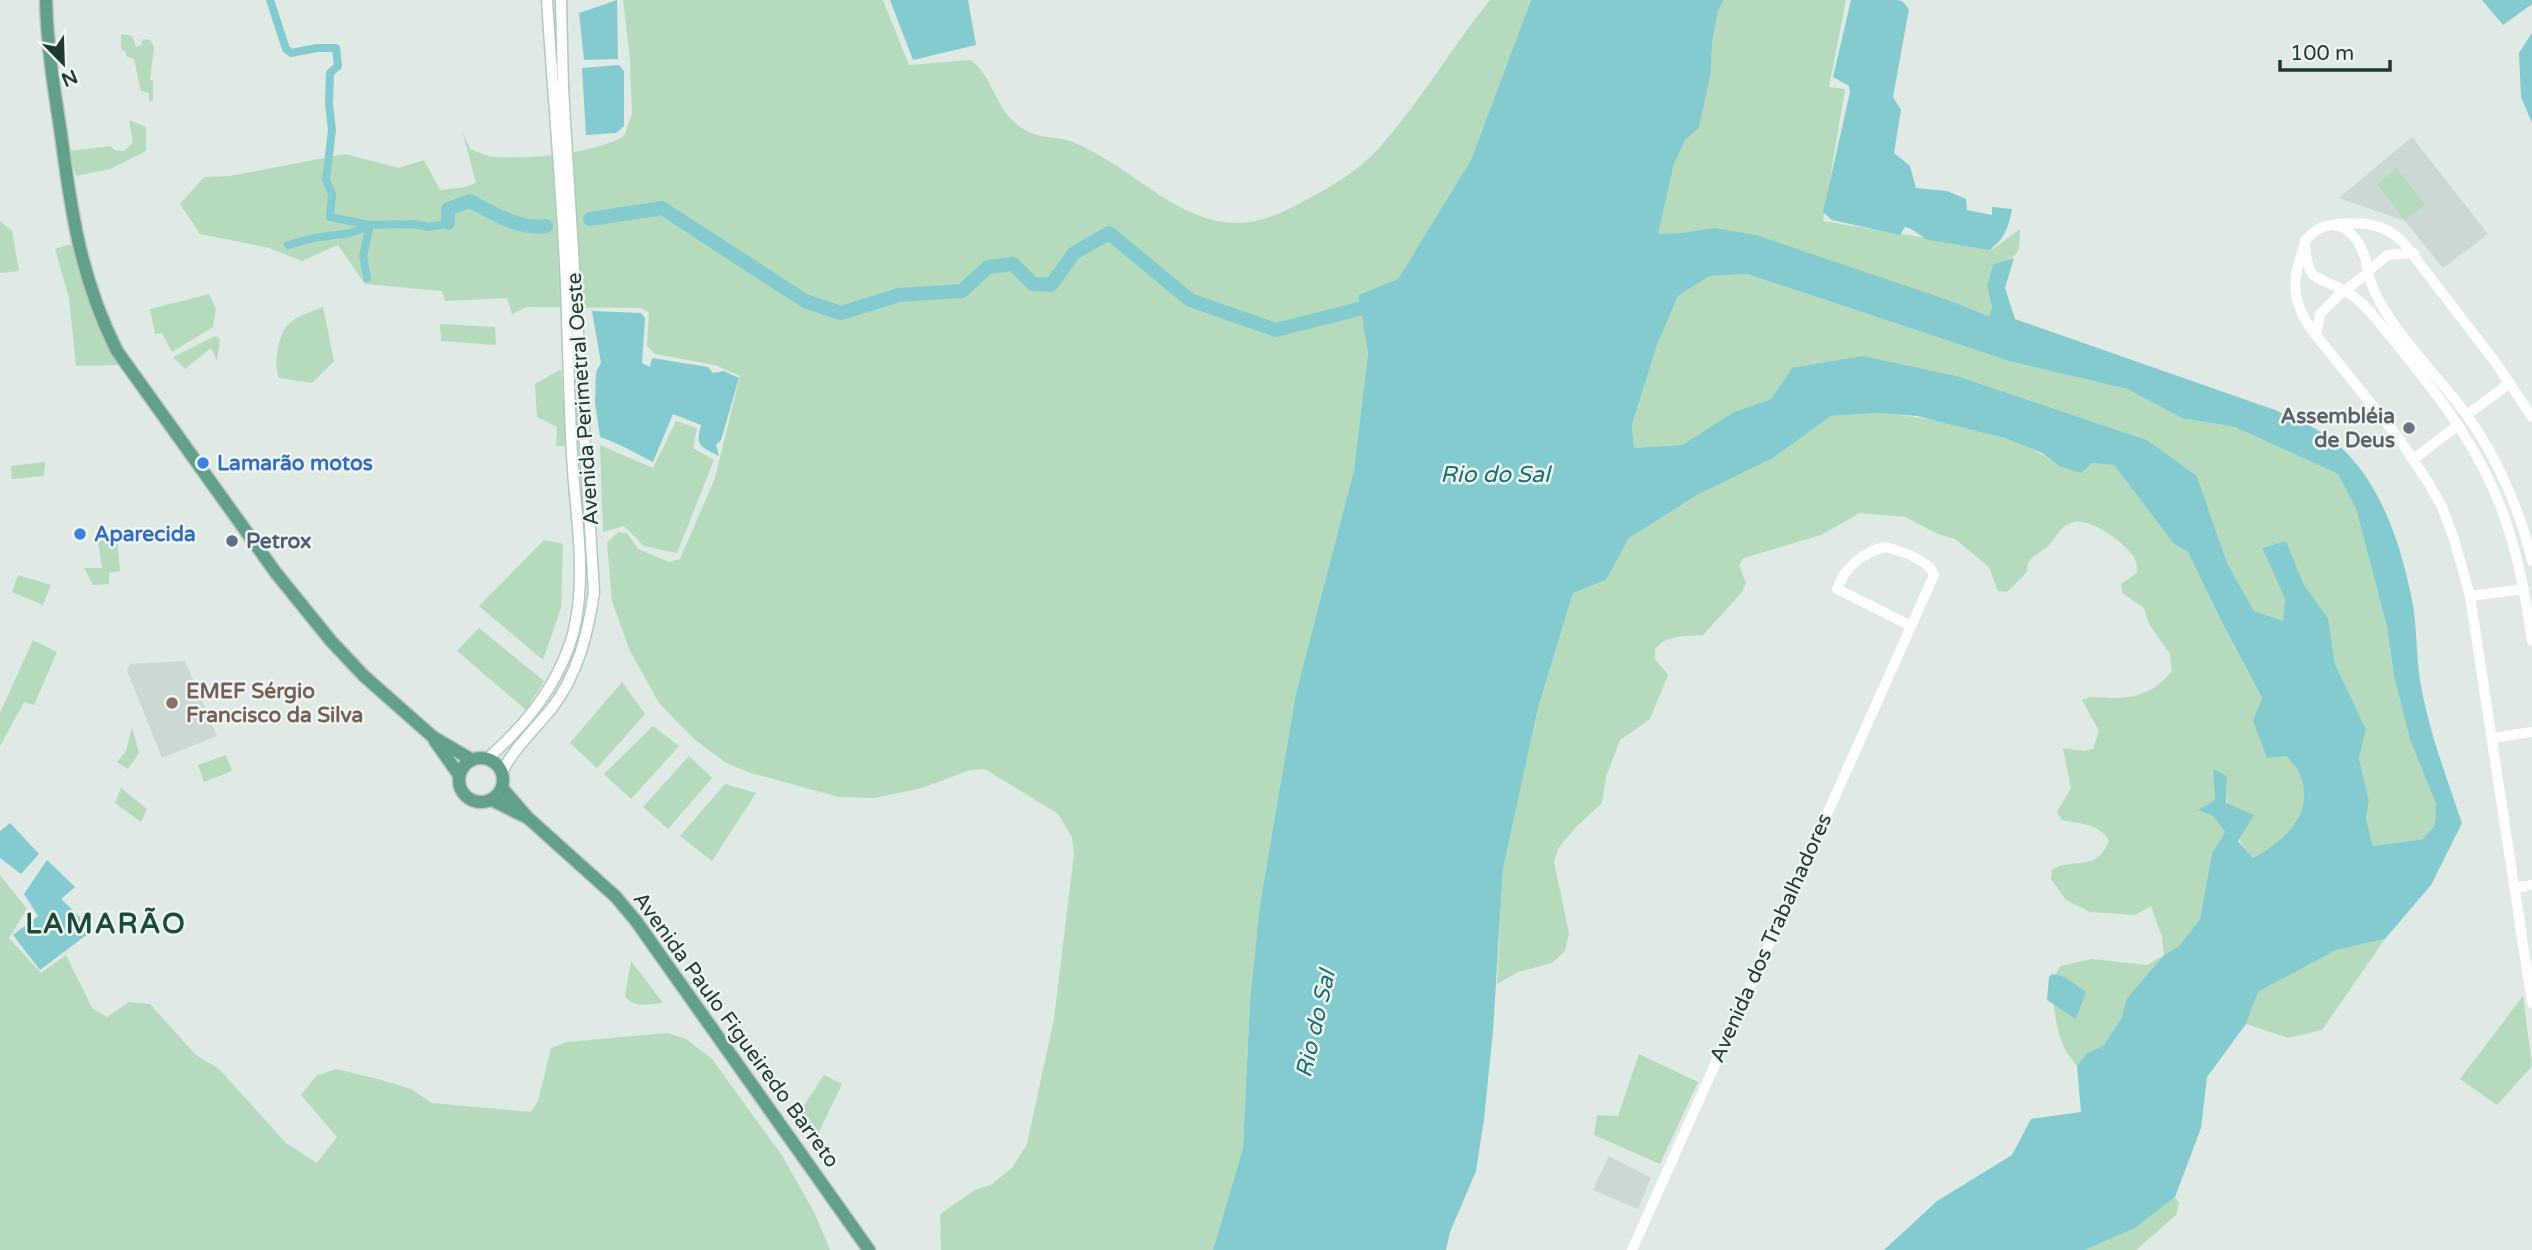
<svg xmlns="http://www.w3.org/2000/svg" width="2532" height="1250" viewBox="0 0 2532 1250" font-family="'Varela Round',sans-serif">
	<rect width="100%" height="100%" fill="#deeae3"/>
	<g fill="#ccd9d2">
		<path d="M2412,137l76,97 -45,34 -38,-47 -66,-23z"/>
		<path d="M185,661l32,75 -55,22 -35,-88 3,-6z"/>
		<path d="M1609,1156l42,22 -13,31 -45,-19z"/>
	</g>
	<g fill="#b6dbbc">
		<path d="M623,0h260l26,65 62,-5c21,17 23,42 41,60 24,23 38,13 63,23 10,4 20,10 29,15 39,23 73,57 120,64 27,4 53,-6 76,-19 28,-14 57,-31 78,-54 42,-46 73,-101 112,-149h41l-60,160 -73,119 -40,16 10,58 -14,117 -58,223 -36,211 -10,96 -7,148 -30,102h-272l-1,-36 35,-24 16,-5 21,-17 15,-24 27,-125 20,-165 -2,-17 -14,-23 -73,-45 -15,1 -48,18 -48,10 -35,-1 -91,-25 -22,-9 -32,-24 -35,-36 -30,-54 -17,-48 -5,-58 11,-11 9,1 11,16 31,13 11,-3 35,-81 25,-102 -25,-11 -60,-11 -8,-8 2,-33 -8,-5 -114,-1 -15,7 -5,-16 -62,3 -3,-10 -77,-7 -27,-39 -36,16 -33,-13 -69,-14 -20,-30 24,-27 26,-1 115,-22 54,14 25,-8 16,30 25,-3 11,-4 -14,-53 8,19c8,3 18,8 26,8 37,2 96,-3 128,-21l8,-22 -2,-55z"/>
		<path d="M1724,0h122l-17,87 16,2 -22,132 170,28 27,-20c0,27 -2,28 -27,35l-6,22 5,22 -3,8 -89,-32 -218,-51 -25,2 17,-71 11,-24 14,-12 12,-55 1,-28 6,-34z"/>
		<path d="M121,34l11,2 4,11 5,-2 2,-6 7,1 4,7 -4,33h3v21h-4v-8l-8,-2 -7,-32 -8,-3v-4l-5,-3z"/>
		<path d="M129,120l17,7v24l-36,18 -34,7 -8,-25 43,-5 3,4 10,1 9,-8z"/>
		<path d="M2397,168l28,37 -20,15 -28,-36z"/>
		<path d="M0,221l12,10 7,40 -19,2z"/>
		<path d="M71,244l27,78 21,43 -43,1 -7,-68 -14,-49z"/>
		<path d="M1747,274l262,87 118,28 55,29 53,9 103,47 18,35 31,118 7,49 16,64 26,64 -1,21 -12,14 -50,7 -7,-28 3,-18 -10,-41 7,-30 -31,-65 -7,-46 -24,-33 -18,-44 -24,7 23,51 -1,23 -30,-11 -27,-48 -30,-87 -50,-36 -187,-63 -168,-9 -21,31 -37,13 -52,33 -48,3 -2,-23 25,-80 21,-49 32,-20z"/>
		<path d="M209,294l7,15 -3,18 -41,25 -10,-19 -7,1 -5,-25z"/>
		<path d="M323,307l11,54 -22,22 -33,-5c-6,-15 -1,-47 13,-57 8,-6 21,-10 31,-14z"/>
		<path d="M440,324l55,3 1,18 -55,-4z"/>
		<path d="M215,336l5,3 -3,22 -6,-13 -26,21 -12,-12z"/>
		<path d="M561,369l6,77h-11l1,-19 -20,-10 -2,-33z"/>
		<path d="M1878,413c57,5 136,18 181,53l33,-3 22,2 60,79 14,8 32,68 42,79 -9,22c15,16 37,33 47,53 12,26 -2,54 -23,71 -6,5 -16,9 -24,13 -24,-27 -28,-47 -26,-82l-14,-6 2,30 -16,10 14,6 12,16 -13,21 -12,66 -21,27 -15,9 -37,43 -6,21 -18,27 -16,7 -10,13c-22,-25 -21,-46 -25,-78v-7l8,-15 33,-7 54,6 17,-10 -2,-18 -11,-31 -16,9 -45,-3 -24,-12 -15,-21 1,-9c22,-14 43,4 57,-29 -9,-18 -30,-17 -47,-21l-5,-8 14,-24 -8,-40 20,3 10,-2 6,-18 -17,-31c11,-5 18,-2 29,-2 27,0 44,-6 61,-27l-2,-17 -21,-30 -5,-16 -22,-15 -1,-9 16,-11c0,-6 0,-10 -3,-16 -9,-14 -43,-39 -60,-35 -15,3 -18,18 -28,26 -11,8 -19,9 -19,24l-20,20 -9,-1 -9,-24 -34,-28 -17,-5 -33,-17 -45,-4 -39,22 -77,23 -5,7 7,18 -4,9 -39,43c-17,1 -37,0 -48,14v10l13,16 -18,44 -30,21 -14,37 -4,26 -26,24 -17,20 -5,15 15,71 -4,18 -13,12 -34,9 -21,12 6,-115 35,-161 35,-115 33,-13 23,-42 70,-44 74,-36 58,-42z"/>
		<path d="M676,421l21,7 -4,20 21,12 -37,93 -33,-7 -20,-20 -21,6 -3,-87 53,23z"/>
		<path d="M45,462l-1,14 -32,3 -1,-13z"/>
		<path d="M117,536l3,35 -11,2v11l-16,1 -9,-17h18l-4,-26z"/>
		<path d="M544,540l19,4 -2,64 -18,52 -64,-54z"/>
		<path d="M18,575l33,10 -8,20 -31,-13z"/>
		<path d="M479,628l65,53 -18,29 -69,-59z"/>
		<path d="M33,640l24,12 -23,53 -10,-3 -24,44v-33z"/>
		<path d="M622,682l23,32 -48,54 -27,-25z"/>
		<path d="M653,726l26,20 -48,53 -27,-25z"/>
		<path d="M132,727l7,26 -11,16 -11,-7 9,-11z"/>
		<path d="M226,755l6,16 -28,11 -6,-17z"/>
		<path d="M689,756l23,22 -44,51 -25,-22z"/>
		<path d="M725,784l31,9 -44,68 -32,-25z"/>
		<path d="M121,788l26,21 -6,13 -26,-19z"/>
		<path d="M0,875l27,34 -18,29 32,35 25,-18 26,53 15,9 22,-15 21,2 46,51 23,14 67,74 31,20 20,-26 -36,-42 15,-19 20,-7 42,10 33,10 21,14 99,9 7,-11 13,-53 16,-6 100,-9 19,6 26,20 71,98 32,57 15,36h-830z"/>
		<path d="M2385,939l-63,91 -34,8 -42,-14 12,-32 78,-42z"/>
		<path d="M631,961l32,42c-14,1 -29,6 -38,-7z"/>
		<path d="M2523,996l9,70 -35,39 -37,-26z"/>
		<path d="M1639,1054l59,28 -38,82 -66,-29 3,-20 21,1z"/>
		<path d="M824,1075l18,9 -25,52 -18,-23z"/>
		<path d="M2175,1197l4,6 -3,12 -40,35h-51l50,-22z"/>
	</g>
	<g fill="#84cbd0" fill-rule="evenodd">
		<path d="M617,0l1,59 -34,1 -5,-47z"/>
		<path d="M890,0h78l8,45 -63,15z"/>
		<path d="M1531,0h193l-6,11 -6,33 -1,29 -12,55 -14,12 -11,24 -16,70 24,-1 33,-5 41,7 186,63 47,18 3,-8 -5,-22 6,-22 21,-6 -9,30 10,31 260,91c13,6 27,11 39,18 61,34 85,108 98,172 5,26 4,53 8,80 8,49 26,96 42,143l-31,62 -46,54 -49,11 -78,42 -12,32 -39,53 -6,51 -26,69 -40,31 -50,22h-201l53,-49 75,-46 19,-36 50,-7 -4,-46 10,-13 16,-7 18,-27 6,-21 37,-43 15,-9 21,-27 12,-66 13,-21 -12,-16 -15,-6 17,-10 -2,-31 14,7 -1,27 28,12 -16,26 15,17c31,-16 63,-45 47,-83 -2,-7 -9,-13 -13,-19l-20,2 -14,-37 9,-23 -42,-79 -32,-67 -14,-8 -60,-79 -22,-2 -11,10 -22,-7 -17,-13 -37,-15 -88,-22 -39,-3 -47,3 -58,42 -74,36 -70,44 -23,42 -33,13 -35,115 -35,161 -10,162 -9,88 -8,52 -26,61 -4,18h-233l30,-102 7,-148 10,-96 36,-211 58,-223 14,-117 -10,-58 40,-16 73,-119zM1747,274l262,87 118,28 55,29 53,9 103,47 18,35 31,118 7,49 16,64 26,64 -1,21 -12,14 -50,7 -7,-28 3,-18 -10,-41 7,-30 -31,-65 -7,-46 -24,-33 -18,-44 -24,7 23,51 -2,22 -29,-10 -27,-48 -30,-87 -50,-36 -187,-63 -97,-21 -71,12 -21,31 -37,13 -52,33 -48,3 -2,-23 25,-80 21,-49 32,-20z"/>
		<path d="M1851,0h47l4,1 7,8 -16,88 8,13 -7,43 16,13 6,22 31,3 19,8 1,11 25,5v-8l20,2c-3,17 -8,32 -23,41l-60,-10c-10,-4 -14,-11 -24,-13l-5,8 -68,-15 -9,-8 27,-120 -1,-6 -16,-9z"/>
		<path d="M2482,0h50v4l-29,21z"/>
		<path d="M2532,33v90l-11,-26 -2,-44z"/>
		<path d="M619,65l5,6v55l-8,7 -30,2 -4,-67z"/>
		<path d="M592,311l49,2 4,5 -3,45 8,4 2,-9 56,9 5,6 11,-2 15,7 -18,62 -5,5 3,11c-19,-10 -24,-9 -18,-31l-28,-11 -20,48c-18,-9 -34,-19 -53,-25l-5,-35 1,-30 5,-9z"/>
		<path d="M10,823l29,31 -18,20 -21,-16v-27z"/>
		<path d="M47,860l28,27 -14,12 32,31 -53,40 -27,-35 25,-19 -14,-22z"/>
		<path d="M2052,974l13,3 21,15 -10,27 -29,-19 2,-23z"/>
	</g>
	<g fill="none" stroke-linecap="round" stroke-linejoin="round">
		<g stroke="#84cbd0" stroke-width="8">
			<path d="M270,0l16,49 5,4 26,-5h19l2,18 -8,7 -1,31 3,26 -6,50 6,14 -2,23 40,8 44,-1 15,3 19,-4"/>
			<path d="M288,245c11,-3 22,-7 33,-8 20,-3 30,-2 49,-12"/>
			<path d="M367,278l-4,-22 7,-31"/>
		</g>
		<g stroke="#84cbd0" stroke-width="14">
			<path d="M590,219l72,-11 143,93 36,12 58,-18 63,-4 26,-24 25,-3 20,20 18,1 23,-32 35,-20 81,67 86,30 103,-26"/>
			<path d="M448,223v-14l22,-8c23,12 49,29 76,25"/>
		</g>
		<defs>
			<g id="secondary">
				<path d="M487,759c38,-33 72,-76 86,-125 15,-59 2,-120 -1,-179 -3,-57 -4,-113 -6,-170 -4,-95 -13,-190 -19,-285"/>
				<path d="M502,772c12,-24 33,-43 50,-64 26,-34 36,-75 42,-116l-31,-504 -2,-88"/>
			</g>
			<g id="primary">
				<path d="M46,0c1,45 8,89 15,134 10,78 20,146 56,217l159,222 55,68 33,35 69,61 39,23"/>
				<path d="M435,741l24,34"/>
				<circle cx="481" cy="780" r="22"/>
				<path d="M502,788l25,29 89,80 20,24 233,329"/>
				<path d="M492,800l34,17"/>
			</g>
		</defs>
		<use href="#secondary" stroke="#b1c9be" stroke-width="13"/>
		<use href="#primary" stroke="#bcc4c1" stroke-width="15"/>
		<g stroke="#fff" stroke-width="10">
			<path d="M2337,224c27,-2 46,-1 66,18l93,121 36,54"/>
			<path d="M2305,244c-13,34 -15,54 6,85l86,107 31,46 14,25 12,32 16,57 62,407"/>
			<path d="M2368,271l20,-16 26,-2"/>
			<path d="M2368,273c12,48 69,101 98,141 31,43 54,96 66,147"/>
			<path d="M2345,290l23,-17c-3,-36 -33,-68 -63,-32 2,44 11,33 42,51 13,7 22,19 31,29 41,51 85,102 112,161 24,50 34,104 42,159"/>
			<path d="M2316,334l4,-20 24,-24"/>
			<path d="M2467,415l43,-32"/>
			<path d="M2414,459l44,-34"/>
			<path d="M2470,596l54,-7"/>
			<path d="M2492,738l40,-6"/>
			<path d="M2515,888l17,-3"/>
			<path d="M1632,1250l302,-675c-6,-16 -33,-24 -49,-28 -22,5 -41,21 -48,42l74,37"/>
		</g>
		<use href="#secondary" stroke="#fff" stroke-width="10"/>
		<use href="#primary" stroke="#62a08a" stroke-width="12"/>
	</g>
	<circle fill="#6b7280" stroke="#eef6f1" stroke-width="2.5" cx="2409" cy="428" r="7"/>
	<g fill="#3f7fe0" stroke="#eef6f1" stroke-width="2.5">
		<circle cx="203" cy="463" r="7"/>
		<circle cx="80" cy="534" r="7"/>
	</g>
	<circle fill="#5c6f8a" stroke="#eef6f1" stroke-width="2.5" cx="232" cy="541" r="7"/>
	<circle fill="#8d6e63" stroke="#eef6f1" stroke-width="2.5" cx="172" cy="703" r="7"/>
	<g text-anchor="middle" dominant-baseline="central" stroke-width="5" stroke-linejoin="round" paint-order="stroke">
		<g font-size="21" fill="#1f3930" stroke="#eef6f1">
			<text transform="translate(583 399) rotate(-94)">Avenida Perimetral Oeste</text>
			<text transform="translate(1771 938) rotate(-66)">Avenida dos Trabalhadores</text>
			<text transform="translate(736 1030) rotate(54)">Avenida Paulo Figueiredo Barreto</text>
		</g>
		<g font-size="21" font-weight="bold" fill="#5b616d" stroke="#eef6f1" text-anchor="end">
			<text x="2395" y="416">Assembléia<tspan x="2395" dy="24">de Deus</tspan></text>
		</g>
		<g font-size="21" font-weight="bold" fill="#366cbe" stroke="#eef6f1" text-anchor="start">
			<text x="217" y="463">Lamarão motos</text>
			<text x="94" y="534">Aparecida</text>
		</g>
		<g font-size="21" font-weight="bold" fill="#4e5e75" stroke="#eef6f1" text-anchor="start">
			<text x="246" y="541">Petrox</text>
		</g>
		<g font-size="21" font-weight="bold" fill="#785e54" stroke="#eef6f1" text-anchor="start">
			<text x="186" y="691">EMEF Sérgio<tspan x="186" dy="24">Francisco da Silva</tspan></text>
		</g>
		<g font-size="23" font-style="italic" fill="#1a6e75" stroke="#eef6f1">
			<text x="1495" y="475">Rio do Sal</text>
			<text transform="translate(1316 1024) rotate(-77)">Rio do Sal</text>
		</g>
		<g font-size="28" font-weight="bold" letter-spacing="2" fill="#1b4b3b" stroke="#eef6f1">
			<text x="106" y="924">LAMARÃO</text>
		</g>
	</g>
	<g transform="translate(63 63) rotate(157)" stroke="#eef6f1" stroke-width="5" paint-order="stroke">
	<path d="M0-5L12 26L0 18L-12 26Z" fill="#1f3930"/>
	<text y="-10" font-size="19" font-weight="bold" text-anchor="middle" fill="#1f3930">N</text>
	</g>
	<path d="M2280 60v10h110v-10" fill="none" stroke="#1f3930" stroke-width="3.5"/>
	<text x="2290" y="60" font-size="21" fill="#1f3930" stroke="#eef6f1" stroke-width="5" paint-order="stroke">100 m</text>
</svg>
